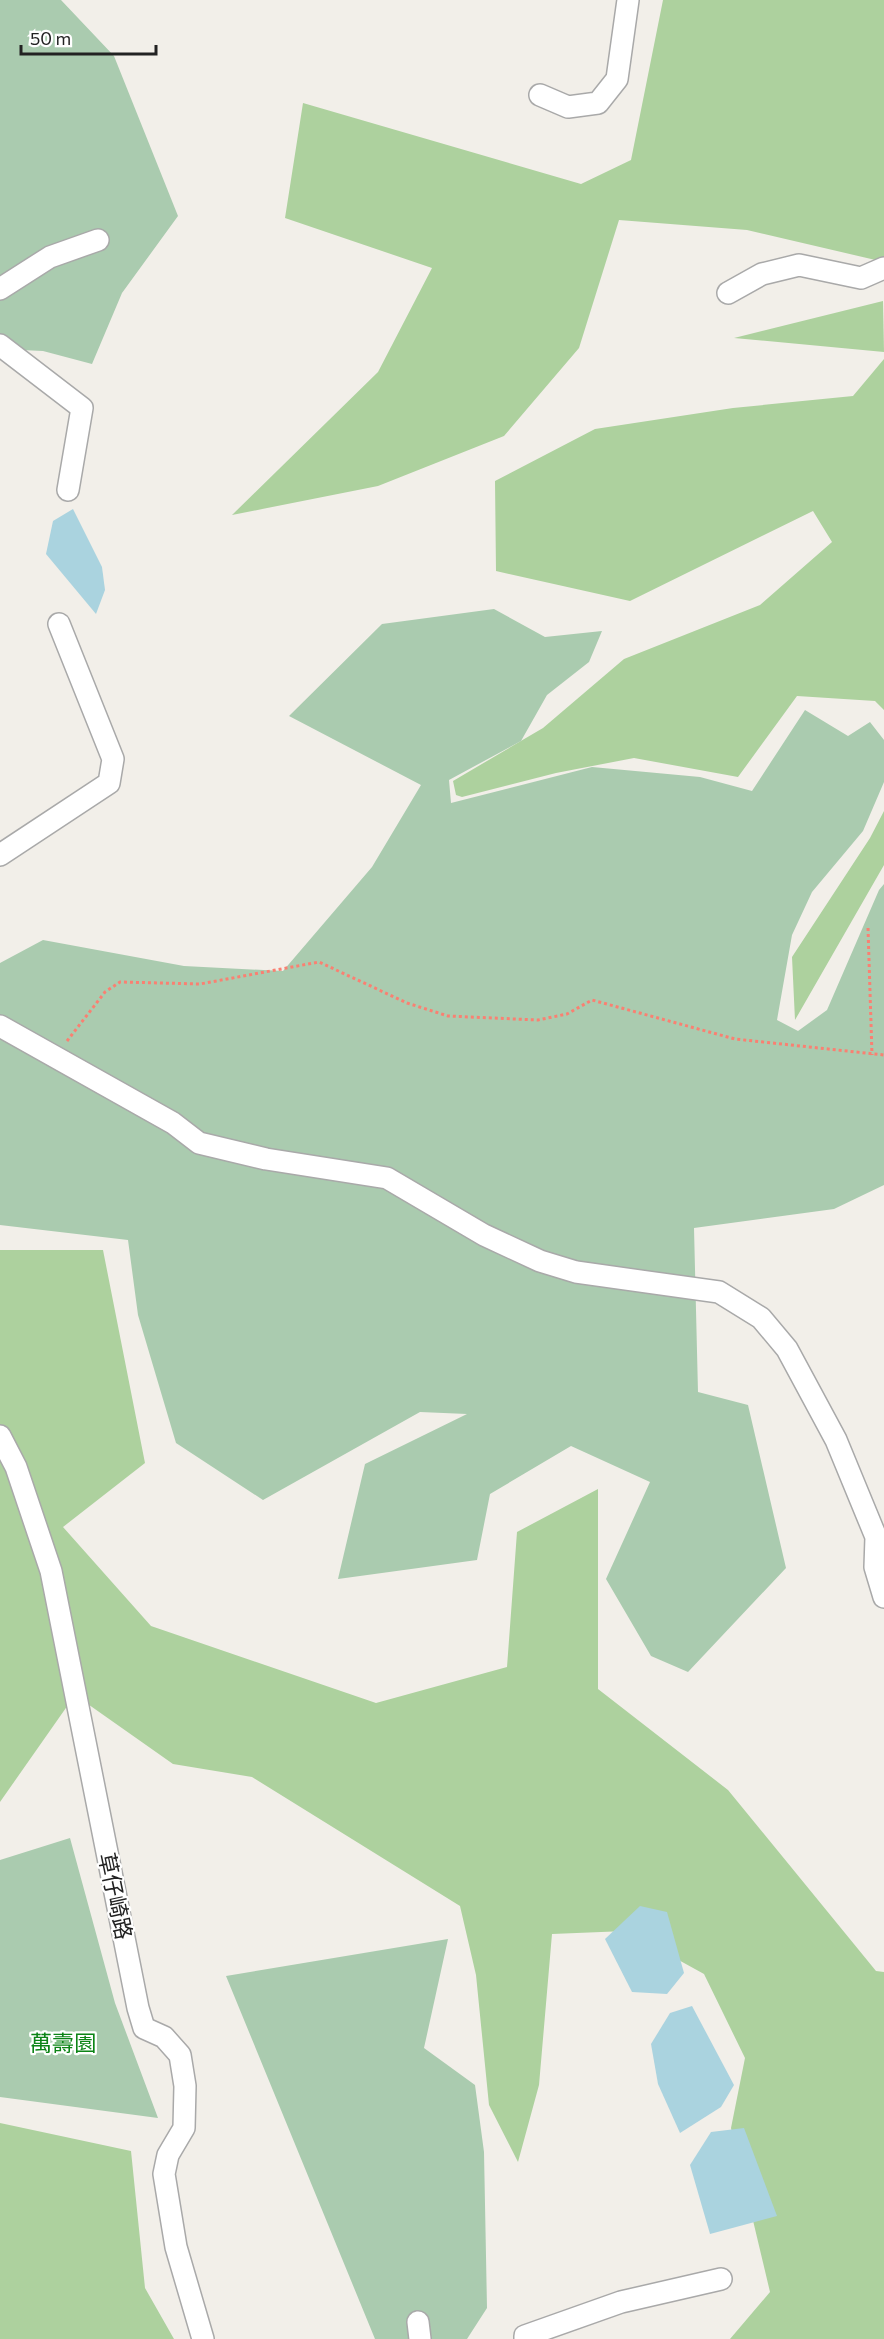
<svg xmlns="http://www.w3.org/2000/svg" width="884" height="2339" viewBox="0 0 884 2339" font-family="Commissioner,'Noto Sans TC',sans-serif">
	<rect width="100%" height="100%" fill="#f2efe9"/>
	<g fill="#add19e">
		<path d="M663,0h221v262l-137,-32 -128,-10 -40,128 -75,88 -126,50 -146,29 146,-143 54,-104 -147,-50 18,-115 278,81 50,-24z"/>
		<path d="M883,301l1,51 -150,-14z"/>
		<path d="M884,359v351l-9,-9 -78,-5 -59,81 -104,-19 -78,15 -94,24 -6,-2 -3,-14 90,-53 81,-69 136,-54 72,-63 -19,-31 -183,90 -134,-30 -1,-90 100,-52 138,-21 120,-12z"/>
		<path d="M884,811v54l-89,155 -3,-63 78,-119z"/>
		<path d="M0,1250h103l42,213 -82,64 88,99 225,77 131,-36 10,-135 81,-43v200l130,101 148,181 8,1v367h-154l40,-47 -39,-164 14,-70 -41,-84 -78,-43 -74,3 -13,151 -21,77 -29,-57 -13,-130 -16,-69 -208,-129 -79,-13 -98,-69 -75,107z"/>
		<path d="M0,2123l131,28 14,137 29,51h-174z"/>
	</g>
	<g fill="#aacbaf">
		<path d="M0,0h61l53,56 64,160 -56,77 -30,71 -49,-13 -43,-2z"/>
		<path d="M494,609l51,28 57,-6 -13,31 -42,33 -26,46 -72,39 2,23 141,-36 108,10 52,14 53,-81 43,26 22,-14 14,18v42l-21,49 -51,61 -20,43 -15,85 21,11 29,-21 52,-120 5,-6v301l-50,24 -140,19 4,164 50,13 38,163 -98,104 -37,-16 -45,-77 44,-97 -79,-36 -81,48 -13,66 -139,19 27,-115 102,-50 -47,-2 -157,88 -87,-57 -38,-128 -10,-75 -128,-15v-262l43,-23 141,26 99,5 89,-104 49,-82 -132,-69 93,-92z"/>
		<path d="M70,1838l45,165 43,115 -158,-21v-237z"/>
		<path d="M448,1939l-24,109 51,37 9,67 3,156 -20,31h-92l-149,-363z"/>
	</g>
	<g fill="#aad3df">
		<path d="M73,509l29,58 3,23 -9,24 -50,-60 7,-33z"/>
		<path d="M640,1906l27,6 17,61 -17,21 -35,-2 -27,-53z"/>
		<path d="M692,2006l42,79 -13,22 -41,26 -22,-49 -7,-40 19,-31z"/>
		<path d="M744,2128l33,88 -67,18 -20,-69 21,-33z"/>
	</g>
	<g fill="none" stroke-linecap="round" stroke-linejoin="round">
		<defs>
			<g id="minor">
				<path d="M540,95l28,12 30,-4 19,-24 11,-79"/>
				<path d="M0,289l50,-32 48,-17"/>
				<path d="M728,293l34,-19 37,-9 62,13 23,-10"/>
				<path d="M0,345l82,63 -14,82"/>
				<path d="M0,855l109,-72 4,-24 -54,-135"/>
				<path d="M0,1026l173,97 26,20 67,16 121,19 97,57 56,26 36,11 143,20 42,26 26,31 49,91 40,97 -1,30 9,30"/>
				<path d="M0,1436l16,31 35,104 87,437 6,20 20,9 16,18 5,31 -1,42 -16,27 -4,19 12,73 27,92"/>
				<path d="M418,2322l2,17"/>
				<path d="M525,2339v-3l96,-34 100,-23"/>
			</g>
		</defs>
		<use href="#minor" stroke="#a9a9a9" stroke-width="24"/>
		<g stroke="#fa8072" stroke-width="3" stroke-dasharray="3 3" stroke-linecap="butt">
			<path d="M868,928l4,127"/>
			<path d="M67,1041l38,-49 15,-10 80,2 119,-22 88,41 41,13 90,4 29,-6 25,-14 143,39 149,16"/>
		</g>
		<use href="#minor" stroke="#fff" stroke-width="21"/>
	</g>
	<g text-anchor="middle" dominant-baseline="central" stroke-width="4.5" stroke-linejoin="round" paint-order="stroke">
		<g font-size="22" fill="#222" stroke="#fff">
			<text transform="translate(116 1896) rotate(78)">草仔崎路</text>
		</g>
		<g font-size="22" fill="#0c8416" stroke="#fff">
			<text x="63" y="2042">萬壽園</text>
		</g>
	</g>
	<path d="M21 45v9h135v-9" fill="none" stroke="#222222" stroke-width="3"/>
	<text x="30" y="45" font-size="18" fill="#222222" stroke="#ffffff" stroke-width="4.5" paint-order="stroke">50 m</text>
</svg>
